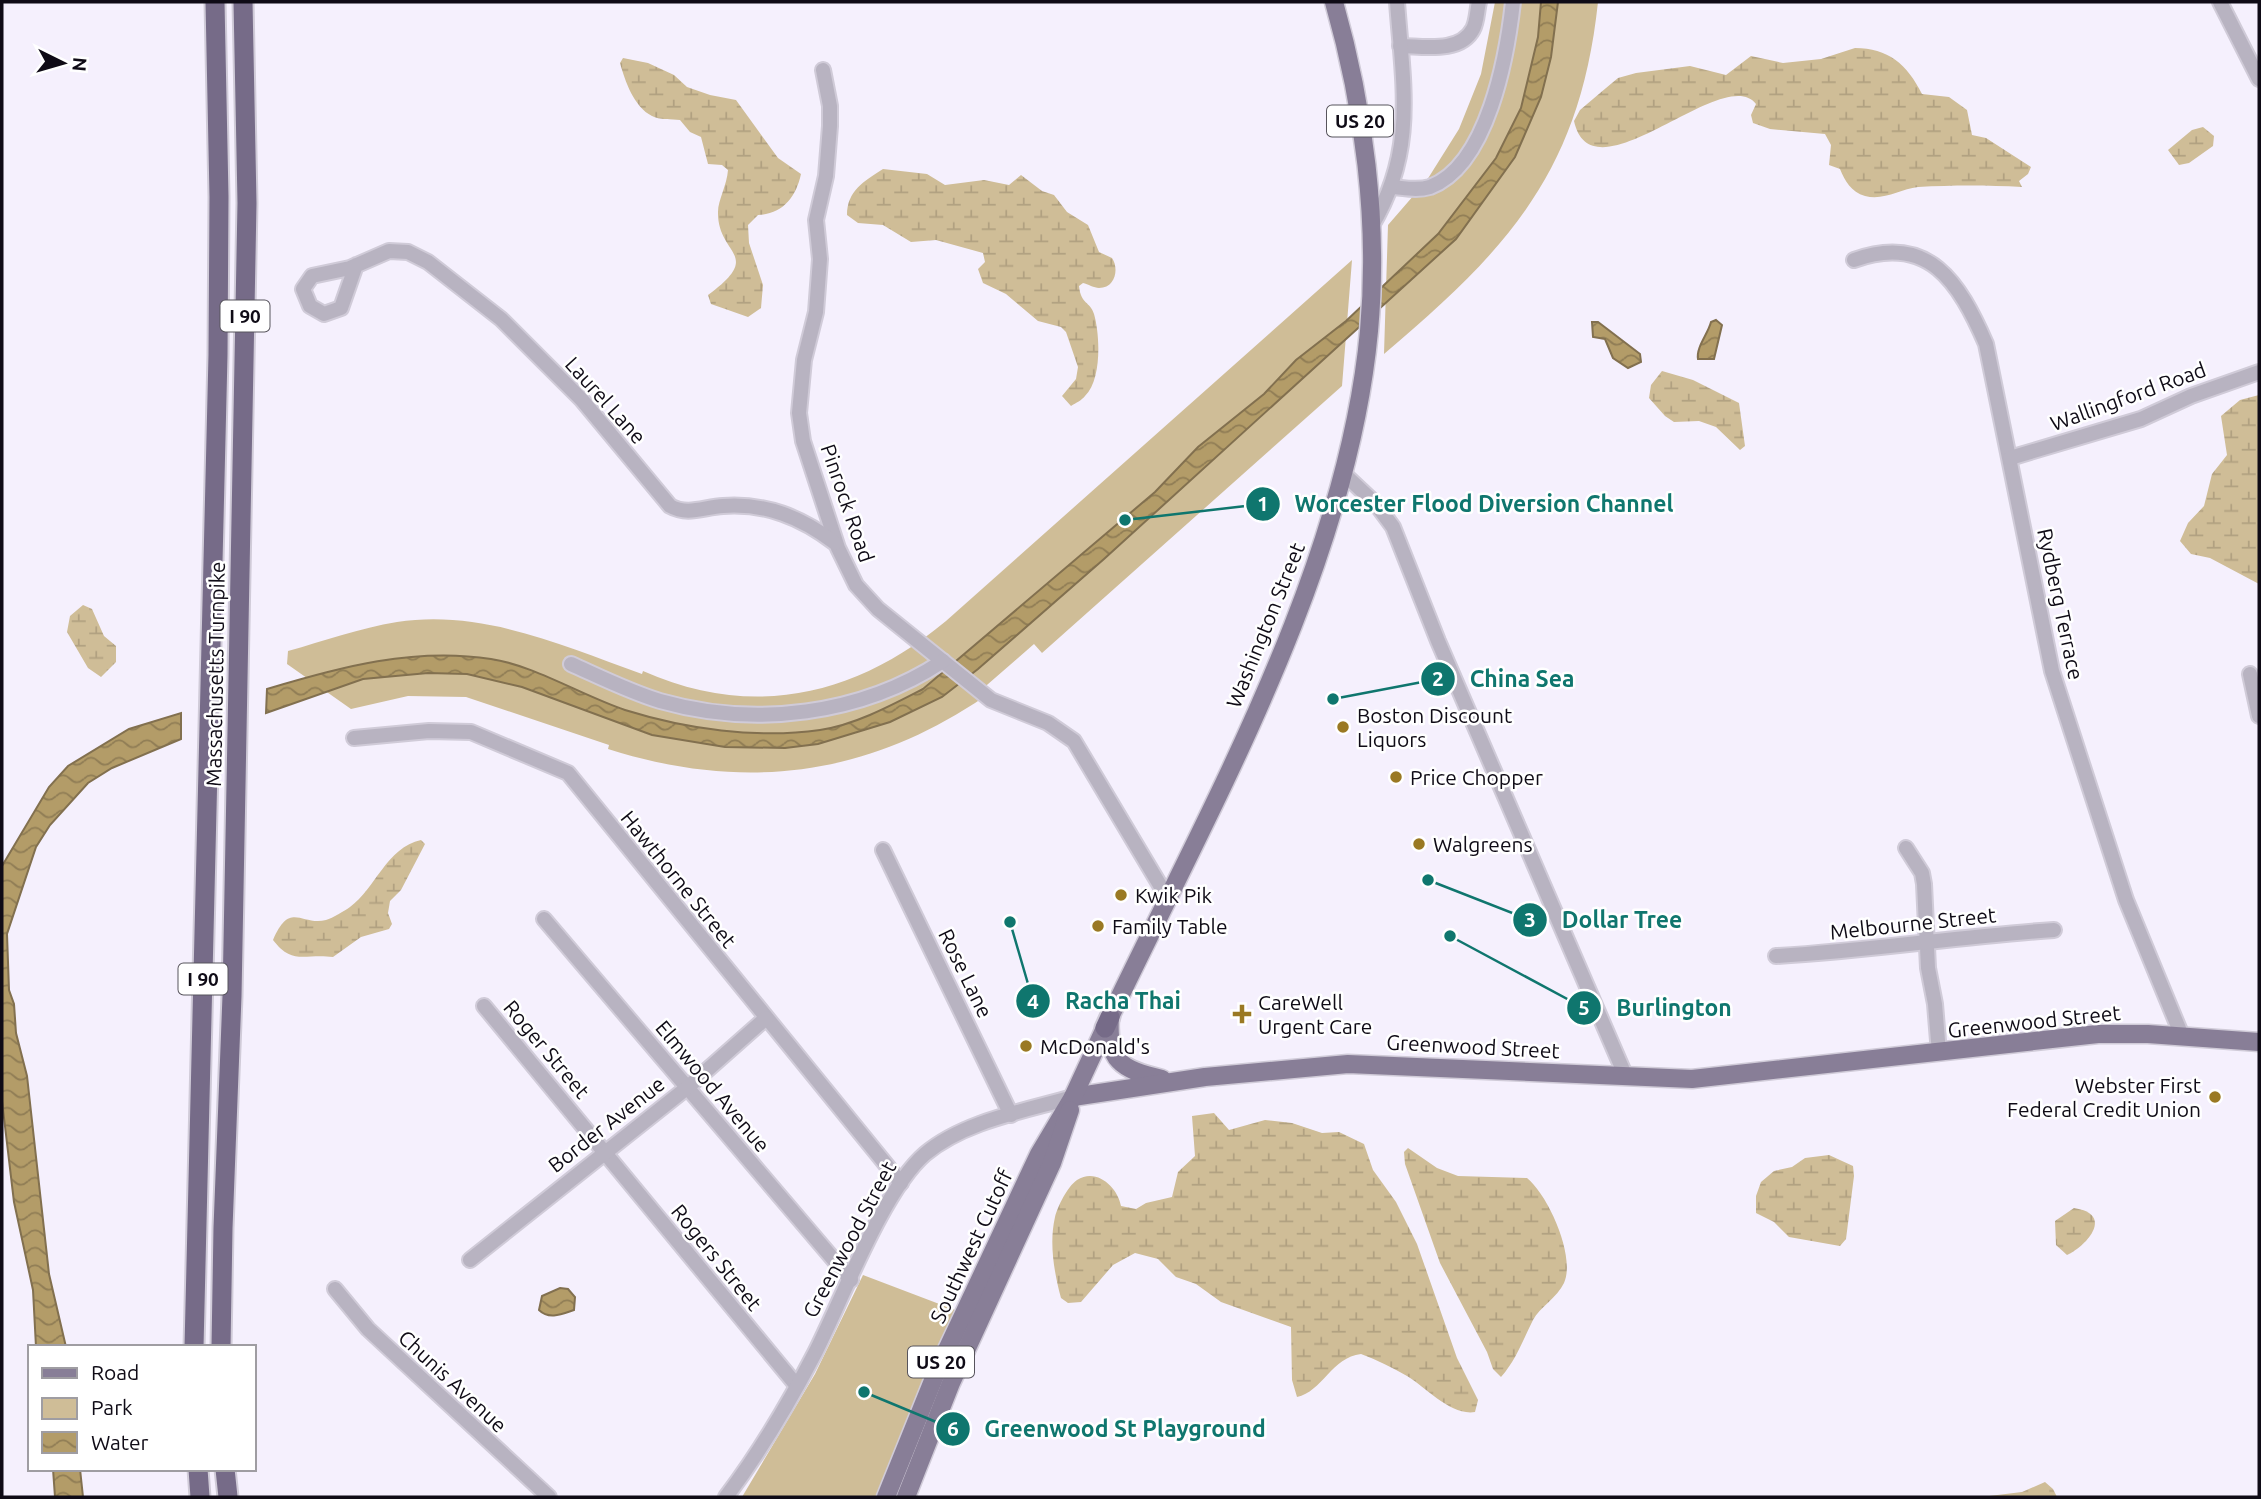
<svg xmlns="http://www.w3.org/2000/svg" width="2261" height="1499" viewBox="0 0 2261 1499" font-family="Ubuntu,sans-serif">
	<defs>
		<pattern id="wetland-marsh" width="20" height="14" patternUnits="userSpaceOnUse" patternTransform="scale(1.75)"><rect width="20" height="14" fill="#cfbd97"/><path d="M1 5h8M5 5V1M11 12h8M15 12V8" fill="none" stroke="#b1a181"/></pattern>
		<pattern id="water-waves" width="16" height="10" patternUnits="userSpaceOnUse" patternTransform="scale(1.75)"><rect width="16" height="10" fill="#b39c68"/><path d="M0 5q4-4 8 0t8 0" fill="none" stroke="#907d55"/></pattern>
	</defs>
	<rect width="100%" height="100%" fill="#f5f0fd"/>
	<g fill="url(#wetland-marsh)">
		<path d="M1855,48c33,0 52,16 67,46l27,3 18,13 5,25 14,3 45,29 -3,7 -9,7 3,6c-35,-2 -69,-2 -104,0 -18,2 -34,14 -53,9 -14,-4 -20,-15 -25,-27l-11,-4 2,-20 -6,-11 -55,-5 -17,-6 -2,-8 5,-11c-32,-42 -164,99 -182,17l6,-11 26,-22 12,-10 18,-5 54,-7 36,9 25,-19 32,7 38,-4z"/>
		<path d="M623,58l25,5 26,12 13,12 23,8 26,5 42,58 23,16c-5,23 -18,40 -43,41l-10,10 1,18 14,42 -2,23 -13,9 -37,-13 -3,-9c57,-42 9,-39 10,-83 0,-12 9,-27 10,-42l-6,-5 -14,-1 -7,-27 -11,-5 -10,-12c-8,-1 -21,0 -28,-4 -18,-9 -27,-35 -32,-53z"/>
		<path d="M2203,127l11,9 -1,10 -24,17 -10,2 -11,-15 24,-20z"/>
		<path d="M883,169l44,5 18,11 39,-5 25,5 12,-10 21,16 12,4 13,17 21,13 11,27 13,6c7,10 4,30 -13,30 -5,0 -11,-4 -16,-5l-4,3c2,19 11,15 15,28 6,21 8,65 -9,82 -3,4 -9,7 -14,10l-9,-10 14,-17 2,-12 -12,-35 -5,-5 -23,-6 -32,-27 -23,-11 -5,-14 7,-7 -2,-9 -47,-13 -25,2 -28,-17 -25,-2 -11,-8c0,-24 17,-34 36,-46z"/>
		<path d="M1662,371l31,9 46,23 6,43 -5,4 -24,-23 -17,-6 -25,1 -9,-6 -16,-18 2,-13z"/>
		<path d="M2259,395v189l-49,-26 -19,-4 -11,-13 8,-18 16,-17 8,-32 15,-19 -6,-39 19,-16z"/>
		<path d="M83,605l9,4 12,27 12,10v16l-15,15 -13,-9 -21,-36 3,-16z"/>
		<path d="M421,840l4,4 -24,46 -11,11 -2,12 4,11 -3,5 -28,8 -28,20c-28,-4 -40,9 -60,-17 17,-40 28,-14 53,-20 7,-2 18,-9 24,-13 25,-18 37,-60 71,-67z"/>
		<path d="M1214,1113l15,17 36,-10 27,3 30,10 17,-1 25,12 9,26 23,32 21,42 40,114 21,42 -3,12c-24,4 -48,-24 -68,-36 -14,-8 -30,-16 -46,-22 -29,3 -39,38 -64,43l-5,-17 -1,-53 -70,-25 -25,-18 -20,-7 -18,-18 -23,-6 -22,12 -32,37 -13,1 -7,-5c-7,-26 -12,-55 -6,-81 3,-11 12,-30 22,-37 20,-13 41,8 44,26l15,3 10,-6 26,-6 6,-25 17,-16 -3,-40z"/>
		<path d="M1408,1148l29,20 21,8 69,2c21,17 49,78 37,105 -7,15 -24,24 -31,37 -10,20 -17,40 -32,57l-8,-8 -6,-17 -47,-89 -35,-99 -1,-12z"/>
		<path d="M1829,1155l24,11 1,10 -8,63 -6,7 -51,-9 -15,-15 -18,-9v-17l5,-14 13,-11 18,-4 13,-9z"/>
		<path d="M2074,1208c40,6 14,37 -7,47l-11,-10 -1,-24z"/>
		<path d="M2045,1482l8,7 4,8h-76l41,-5z"/>
	</g>
	<g fill="#cfbd97">
		<path d="M1495,2h103c-18,170 -90,247 -214,352l4,-129 39,-45 32,-51 22,-55z"/>
		<path d="M1352,260l-10,126 -300,267 -8,-9 -54,47 4,6c-114,77 -231,94 -363,56l-13,-4 1,-4 -143,-48 -58,-1 -57,13 -64,-45 1,-13c36,-10 72,-23 109,-29 86,-13 167,24 245,52l1,-3c110,49 213,25 303,-50z"/>
		<path d="M863,1275l100,38 -84,184h-137l73,-123z"/>
	</g>
	<g fill="url(#water-waves)" stroke="#82704f" stroke-width="2">
		<path d="M1541,2h17l-7,55 -10,40 -26,60 -59,82 -352,320 -126,110 -36,28 -52,25 -72,22 -33,4 -60,-1 -73,-12 -130,-48 -55,-13 -39,-1 -65,6 -97,34 1,-24c73,-22 147,-42 224,-30 42,6 92,37 134,51 61,19 131,29 195,20 35,-5 72,-25 103,-41l232,-197 43,-45 66,-53 32,-34 50,-39 92,-87 58,-76 25,-50 17,-71z"/>
		<path d="M1716,320l6,5 -8,34h-16c-2,-12 10,-25 13,-37z"/>
		<path d="M1592,322h6l42,32 1,8 -13,6 -15,-10 -8,-19 -12,-2z"/>
		<path d="M181,713v26l-69,29 -24,15 -38,42 -14,22 -29,87 2,56 5,14 2,29 11,43 22,198 17,73h-30l-3,-57 -19,-88 -12,-101v-235l47,-79 19,-21 61,-37z"/>
		<path d="M560,1288l8,1 7,8 -1,13c-12,4 -25,10 -35,0l3,-14z"/>
		<path d="M53,1469h27l3,28h-28z"/>
	</g>
	<g fill="none" stroke-linecap="round" stroke-linejoin="round">
		<defs>
			<g id="minor">
				<path d="M2220,2l39,77"/>
				<path d="M1400,46c22,0 60,8 73,-17 4,-7 4,-19 6,-27"/>
				<path d="M823,70l7,36v20l-4,50 -10,44 4,39 -4,53 -12,48 -5,53 4,28 35,107 18,37 22,24 113,91 57,23 26,18 93,156"/>
				<path d="M1392,187c13,1 25,4 38,0 58,-22 77,-131 83,-185"/>
				<path d="M1371,227c46,-76 32,-142 26,-225"/>
				<path d="M1854,260c75,-27 105,22 132,84l66,327 74,229 56,136"/>
				<path d="M356,265l-15,43 -17,6 -14,-8 -7,-17 9,-13 38,-8 39,-17 19,1 20,10 73,57 81,81 88,106c18,10 34,1 53,0 43,-3 78,11 112,37"/>
				<path d="M2010,458l131,-39 50,-23 68,-24"/>
				<path d="M1344,474l32,30 17,23 45,114 188,436"/>
				<path d="M571,664c29,13 59,28 89,37 95,27 201,14 283,-40"/>
				<path d="M2250,674l9,42"/>
				<path d="M354,738l75,-7 42,1 97,41 333,410"/>
				<path d="M1906,848l16,25 2,11 4,84 7,36 4,49"/>
				<path d="M883,850l128,265"/>
				<path d="M544,919l307,361"/>
				<path d="M1776,956c93,-5 185,-20 278,-26"/>
				<path d="M484,1006l313,380"/>
				<path d="M470,1260l218,-173 78,-69"/>
				<path d="M335,1289l33,40 181,168"/>
				<path d="M726,1497c34,-45 63,-94 89,-144 27,-53 68,-163 110,-199 39,-33 100,-43 148,-57"/>
			</g>
			<g id="major">
				<path d="M1162,1079c-42,-10 -55,-18 -52,-62 101,-212 237,-449 259,-686 10,-109 -5,-224 -35,-329"/>
				<path d="M1073,1097l132,-20 143,-13 344,15 406,-45h50l111,8"/>
				<path d="M886,1497l50,-124 103,-219 34,-57 32,-69"/>
				<path d="M906,1497l45,-114 101,-220 18,-53"/>
			</g>
			<g id="highway">
				<path d="M1105,1028l5,-11"/>
				<path d="M194,1347l24,-992 1,-158 -4,-195"/>
				<path d="M221,1347l2,-119 9,-232 15,-793 -4,-201"/>
				<path d="M198,1469l2,28"/>
				<path d="M225,1469l3,28"/>
			</g>
		</defs>
		<use href="#minor" stroke="#d0cbd8" stroke-width="18"/>
		<use href="#major" stroke="#d0cbd8" stroke-width="21"/>
		<use href="#highway" stroke="#d0cbd8" stroke-width="23"/>
		<use href="#minor" stroke="#b8b3c1" stroke-width="14"/>
		<use href="#major" stroke="#887e97" stroke-width="18"/>
		<use href="#highway" stroke="#766b88" stroke-width="19"/>
	</g>
	<g fill="#9a7923" stroke="#fff" stroke-width="2.5">
		<circle cx="1343" cy="727" r="7"/>
		<circle cx="1396" cy="777" r="7"/>
		<circle cx="1419" cy="844" r="7"/>
		<circle cx="1121" cy="895" r="7"/>
		<circle cx="1098" cy="926" r="7"/>
		<path d="M1238.5 1003.5h7v7h7v7h-7v7h-7v-7h-7v-7h7z"/>
		<circle cx="1026" cy="1046" r="7"/>
		<circle cx="2215" cy="1097" r="7"/>
	</g>
	<g text-anchor="middle" dominant-baseline="central" stroke-width="5" stroke-linejoin="round" paint-order="stroke">
		<g fill="#fff" stroke="#57545c" stroke-width="2">
			<rect x="1327" y="105.5" width="66" height="31" rx="5"/>
			<rect x="220.5" y="300.5" width="49" height="31" rx="5"/>
			<rect x="178.5" y="963.5" width="49" height="31" rx="5"/>
			<rect x="908" y="1346.5" width="66" height="31" rx="5"/>
		</g>
		<g font-size="19" font-weight="bold" fill="#0f0b16">
			<text x="1360" y="121">US 20</text>
			<text x="245" y="316">I 90</text>
			<text x="203" y="979">I 90</text>
			<text x="941" y="1362">US 20</text>
		</g>
		<g font-size="21" fill="#0f0b16" stroke="#fff">
			<text transform="translate(2128 396) rotate(-20)">Wallingford Road</text>
			<text transform="translate(606 400) rotate(48)">Laurel Lane</text>
			<text transform="translate(848 503) rotate(71)">Pinrock Road</text>
			<text transform="translate(2061 604) rotate(78)">Rydberg Terrace</text>
			<text transform="translate(1265 625) rotate(-68)">Washington Street</text>
			<text transform="translate(215 674) rotate(-89)">Massachusetts Turnpike</text>
			<text transform="translate(679 879) rotate(51)">Hawthorne Street</text>
			<text transform="translate(1913 923) rotate(-6)">Melbourne Street</text>
			<text transform="translate(966 973) rotate(64)">Rose Lane</text>
			<text transform="translate(2034 1021) rotate(-6)">Greenwood Street</text>
			<text transform="translate(1473 1046) rotate(3)">Greenwood Street</text>
			<text transform="translate(547 1049) rotate(50)">Roger Street</text>
			<text transform="translate(713 1086) rotate(50)">Elmwood Avenue</text>
			<text transform="translate(606 1124) rotate(-38)">Border Avenue</text>
			<text transform="translate(849 1239) rotate(-62)">Greenwood Street</text>
			<text transform="translate(971 1246) rotate(-65)">Southwest Cutoff</text>
			<text transform="translate(717 1257) rotate(51)">Rogers Street</text>
			<text transform="translate(453 1381) rotate(43)">Chunis Avenue</text>
		</g>
		<g font-size="21" fill="#0f0b16" stroke="#fff" text-anchor="start">
			<text x="1357" y="715">Boston Discount<tspan x="1357" dy="24">Liquors</tspan></text>
			<text x="1410" y="777">Price Chopper</text>
			<text x="1433" y="844">Walgreens</text>
			<text x="1135" y="895">Kwik Pik</text>
			<text x="1112" y="926">Family Table</text>
			<text x="1258" y="1002">CareWell<tspan x="1258" dy="24">Urgent Care</tspan></text>
			<text x="1040" y="1046">McDonald's</text>
			<text x="2201" y="1085" text-anchor="end">Webster First<tspan x="2201" dy="24">Federal Credit Union</tspan></text>
		</g>
	</g>
	<path fill="none" stroke="#0f766e" stroke-width="2.5" d="M1125 520L1263 504M1333 699L1438 679M1428 880L1530 920M1010 922L1033 1001M1450 936L1584 1008M864 1392L953 1429"/>
	<g fill="#0f766e" stroke="#fff" stroke-width="2.5">
		<circle cx="1125" cy="520" r="7"/>
		<circle cx="1333" cy="699" r="7"/>
		<circle cx="1428" cy="880" r="7"/>
		<circle cx="1010" cy="922" r="7"/>
		<circle cx="1450" cy="936" r="7"/>
		<circle cx="864" cy="1392" r="7"/>
		<circle cx="1263" cy="504" r="18"/>
		<circle cx="1438" cy="679" r="18"/>
		<circle cx="1530" cy="920" r="18"/>
		<circle cx="1033" cy="1001" r="18"/>
		<circle cx="1584" cy="1008" r="18"/>
		<circle cx="953" cy="1429" r="18"/>
	</g>
	<g font-size="21" text-anchor="middle" font-weight="bold" fill="#fff">
		<text x="1263" y="511">1</text>
		<text x="1438" y="686">2</text>
		<text x="1530" y="927">3</text>
		<text x="1033" y="1009">4</text>
		<text x="1584" y="1015">5</text>
		<text x="953" y="1436">6</text>
	</g>
	<g font-size="23" text-anchor="middle" font-weight="bold" fill="#0f766e" stroke="#fff" stroke-width="5" stroke-linejoin="round" paint-order="stroke">
		<text x="1484" y="512">Worcester Flood Diversion Channel</text>
		<text x="1522" y="687">China Sea</text>
		<text x="1622" y="928">Dollar Tree</text>
		<text x="1123" y="1009">Racha Thai</text>
		<text x="1674" y="1016">Burlington</text>
		<text x="1125" y="1437">Greenwood St Playground</text>
	</g>
	<rect width="2261" height="1499" fill="none" stroke="#0f0b16" stroke-width="7"/>
	<rect x="28" y="1345" width="228" height="126" fill="#ffffff" stroke="#9f9da2" stroke-width="2"/>
	<rect x="42" y="1368" width="35" height="10" fill="#887e97" stroke="#9f9da2" stroke-width="2"/>
	<text x="91" y="1380" font-size="21" fill="#0f0b16">Road</text>
	<rect x="42" y="1398" width="35" height="21" fill="#cfbd97" stroke="#9f9da2" stroke-width="2"/>
	<text x="91" y="1415" font-size="21" fill="#0f0b16">Park</text>
	<rect x="42" y="1432" width="35" height="21" fill="url(#water-waves)" stroke="#9f9da2" stroke-width="2"/>
	<text x="91" y="1450" font-size="21" fill="#0f0b16">Water</text>
	<g transform="translate(63 63) rotate(95)" stroke="#ffffff" stroke-width="5" paint-order="stroke">
	<path d="M0-5L12 26L0 18L-12 26Z" fill="#0f0b16"/>
	<text y="-10" font-size="19" font-weight="bold" text-anchor="middle" fill="#0f0b16">N</text>
	</g>
</svg>
